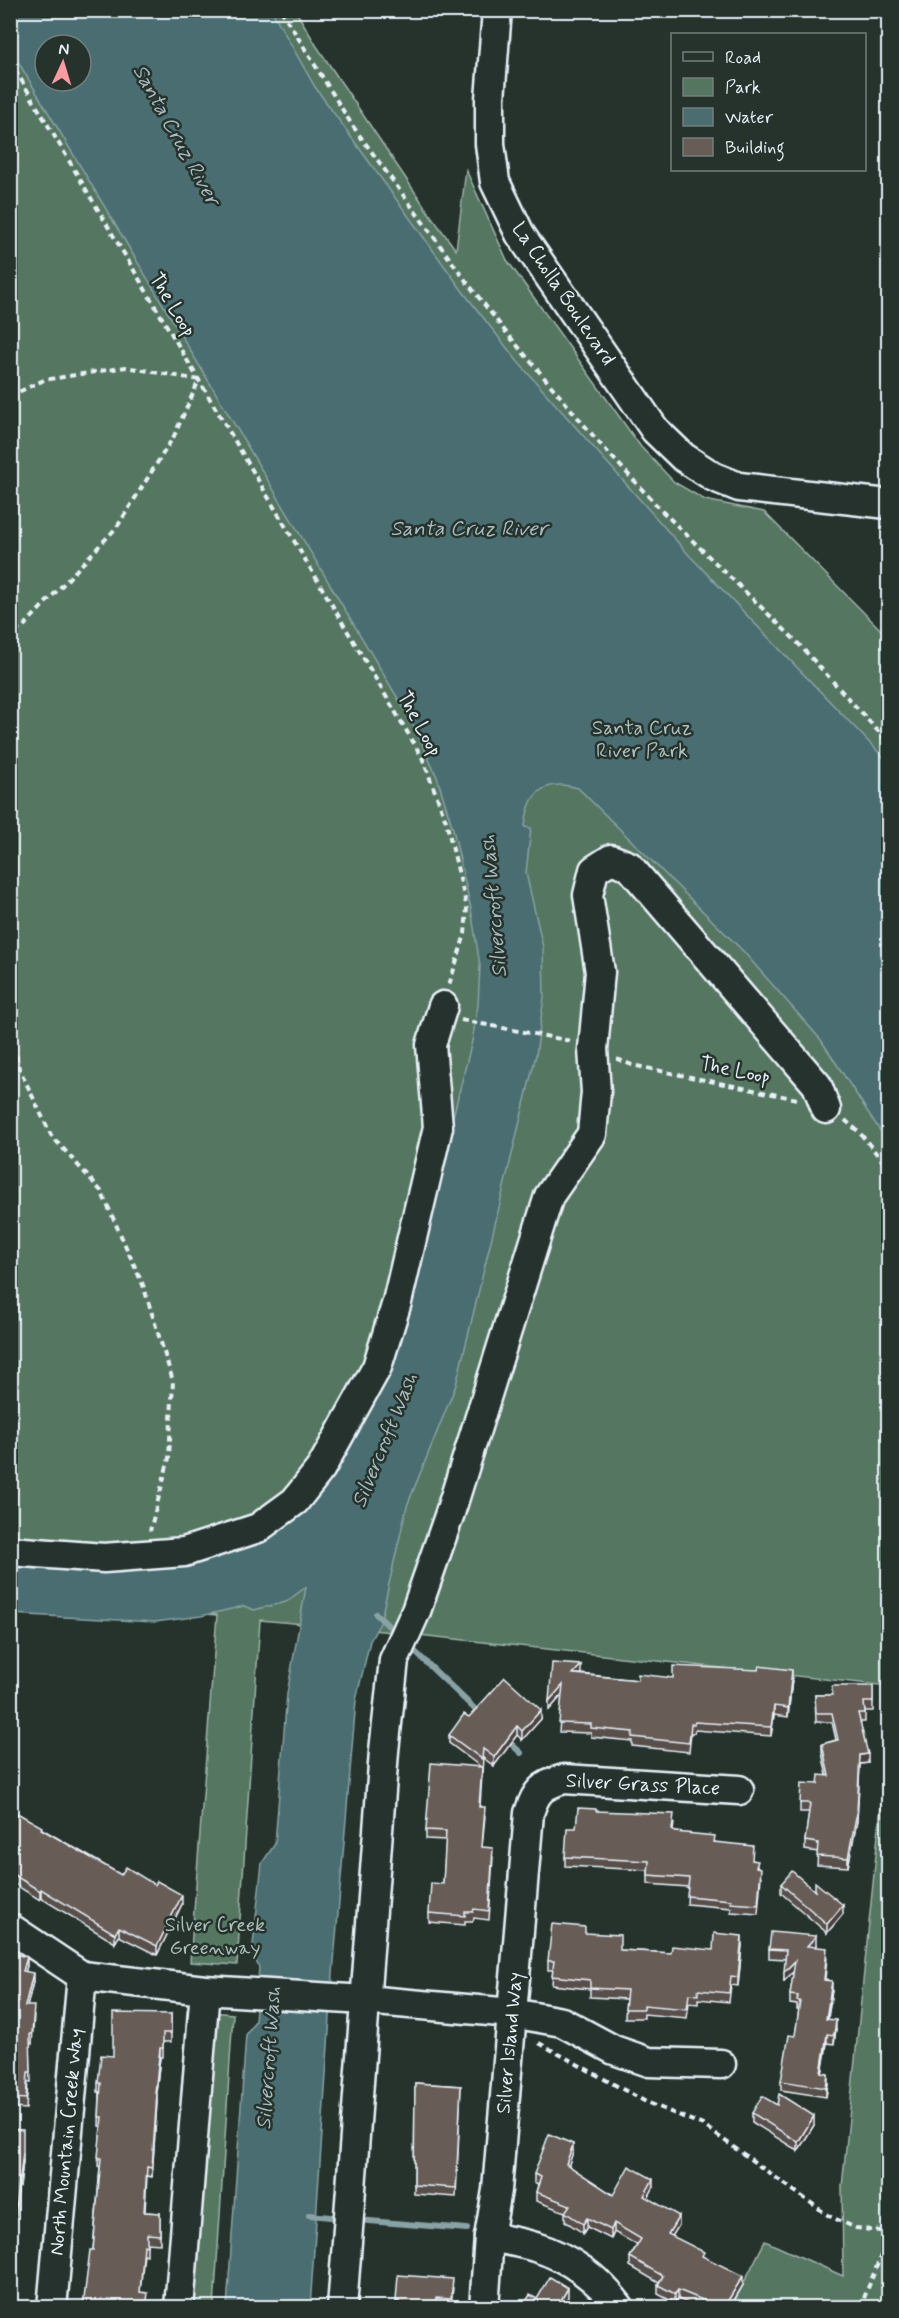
<svg xmlns="http://www.w3.org/2000/svg" width="899" height="2318" viewBox="0 0 899 2318" font-family="Mynerve,sans-serif">
	<rect width="100%" height="100%" fill="#26332d"/>
	<filter id="ink" filterUnits="userSpaceOnUse"><feTurbulence type="fractalNoise" baseFrequency=".0167" numOctaves="2"/><feDisplacementMap in="SourceGraphic" scale="12" xChannelSelector="R" yChannelSelector="G"/><feConvolveMatrix kernelMatrix="1 2 1 2 8 2 1 2 1" color-interpolation-filters="sRGB"/></filter>
	<g filter="url(#ink)">
		<g fill="#547660" stroke="#9eb4ac" stroke-width="1.5" fill-rule="evenodd">
			<path d="M10,11h286l20,34 113,168 27,37 10,-80 41,90 134,187 33,35 31,18 59,12 124,125v1049l-506,-55 -122,-11 -23,345 -47,-3 27,-347 -206,-18zM45,45h36v36h-36z"/>
			<path d="M888,1737v570l-157,1 34,-67 78,35 -1,-89z"/>
			<path d="M187,2010l46,4 -19,293 -47,1z"/>
		</g>
		<path fill="#4a6d6f" stroke="#89a2a6" stroke-width="1.5" fill-rule="evenodd" d="M11,11h261l43,76 149,206 54,69 171,193 199,207v381l-67,-103 -79,-90 -164,-162c-34,-10 -50,5 -53,39l6,1 -5,45 17,74 1,50 -8,58 -80,330 -49,121 -27,117 -10,18 -14,59 -23,273 -23,334h-83l19,-272 9,-14 4,-54 -7,-13 10,-91 13,-19 12,-150 19,-107 -20,15 -32,8 -10,-4 -43,10 -46,6 -144,-8 -1,-56 99,8 178,-41 22,-18 56,-88 32,-79 75,-299 6,-36 2,-39 -9,-57 -18,-80 -16,-52 -25,-55 -401,-672zM45,45h36v36h-36z"/>
		<g fill="none" stroke-linecap="round" stroke-linejoin="round">
			<g stroke="#89a2a6" stroke-width="6">
				<path d="M376,1614l21,20"/>
				<path d="M408,1645l73,70"/>
				<path d="M506,1739l15,14"/>
				<path d="M309,2215l32,3"/>
				<path d="M357,2220l110,9"/>
			</g>
			<defs>
				<g id="minor">
					<path d="M497,10l-7,89v45l5,38 25,52 135,196 28,27 31,20 25,10 149,17"/>
					<path d="M10,1551l94,7 80,-6 74,-24 37,-27 26,-33 56,-101 20,-65 41,-175 -7,-82 12,-39"/>
					<path d="M10,1928l72,48 123,14 160,10 147,13 50,9 52,28 35,12 72,2"/>
					<path d="M489,2237c15,3 31,5 46,10 34,10 64,32 85,61"/>
					<path d="M52,2308l30,-332"/>
					<path d="M179,2308l26,-318"/>
					<path d="M342,2308l42,-557 10,-91 22,-49 34,-98 99,-317 43,-62 4,-42 -3,-43 7,-77 -12,-77 6,-25 17,-11 18,7 188,219 9,24"/>
					<path d="M484,2308l5,-71 8,-47 32,-377c7,-22 13,-28 35,-34l175,11"/>
				</g>
			</defs>
			<use href="#minor" stroke="#e8f1f8" stroke-width="33"/>
			<g stroke="#e8f1f8" stroke-width="4" stroke-dasharray="6 4.5" stroke-linecap="butt">
				<path d="M281,10l71,115 114,156 39,50 96,114 61,66 133,129 93,102"/>
				<path d="M10,61l412,696 24,64 21,87 -2,26 -16,51"/>
				<path d="M10,396l34,-16 82,-13 73,13 -25,56 -57,91 -94,100 -13,7"/>
				<path d="M461,1020l110,21"/>
				<path d="M10,1024l9,44 32,67 50,56 42,94 30,96 -4,77 -19,73"/>
				<path d="M617,1059l15,6 165,34"/>
				<path d="M845,1120l15,13 28,35"/>
				<path d="M539,2043l107,59 57,23 126,91 27,12 32,4"/>
				<path d="M860,2308l28,-70"/>
			</g>
			<use href="#minor" stroke="#26332d" stroke-width="28"/>
		</g>
		<g fill="#594f4b" stroke="#e8f1f8" stroke-width="1.5">
			<path d="M581,1674l57,6 35,-2 119,1 -4,38 -14,-2 -3,21 -76,-6 -1,3h-3l-2,19 -57,-6v-5l-41,-4v-4l-32,-1 3,-37 -13,15z"/>
			<path d="M873,1686v25h-8v11h-5l8,41 -8,1 -3,57 -9,46 -31,-2 1,-13 -13,-2v-9l4,-29h-9v-9l27,-27 -5,-23v-9l14,-4 -4,-18h-16l-1,-27h17z"/>
			<path d="M469,1717l72,2 -19,21 -5,-5 -23,31 -11,-8 -3,49 5,9 -3,31 11,10 -4,63 -15,-2 -1,3h-8v4l-36,-3v-9l14,-29 3,-44 -20,-1v-9l55,-63 -32,-24v-8z"/>
			<path d="M10,1809l32,20 79,46 61,29 -25,51 -38,-19 -4,7 -74,-45 -1,2 -18,-11 -12,-9z"/>
			<path d="M596,1811l78,12 -1,8 2,1 40,10 38,18 5,7 3,10 -3,37 -27,-2v-4l-44,-4 1,-17 -40,-3v-14l-83,-4v-9l11,-29z"/>
			<path d="M781,1884l62,30 -16,19 -46,-40z"/>
			<path d="M585,1933l35,17 51,3 42,-3 29,-5 -4,41 -7,-1 -2,17 -31,-3v5l-9,-1 -2,15 -43,-4v4h-19l1,-19 -36,-2v-8l-38,-4 1,-15h-5v-9z"/>
			<path d="M816,1945l-2,2 13,10 -2,23 7,10 -4,29 8,10 -2,15 -7,-1 -5,30 6,10 -2,14 -45,-7v-9l14,-45 4,-26h-2v-5l-7,-1v-9l4,-24 -10,10 2,-22 -17,-1v-9z"/>
			<path d="M10,1953l17,13 -2,5 8,11 -6,24 7,10 -2,28 -2,-1 1,39h-3l-2,27 -12,-1 -2,21 11,32 -3,26h-2l-7,92 4,10 -5,18z"/>
			<path d="M171,2014v28h-8v15h-3l-4,36 1,9 -5,75 -5,-1 -2,36 15,1v31l-13,-1v12l-3,-1 -4,38 8,10 -1,5h-64l10,-57 7,-83 -2,-1 3,-40h-2l1,-34h-2v-9z"/>
			<path d="M415,2083l46,3 -5,111 -42,-3z"/>
			<path d="M777,2105l37,20 -16,26 -46,-29v-9z"/>
			<path d="M573,2152l-5,14 45,29 40,-7 -5,10 31,27 -7,11 32,21 39,28 -13,22h-32l-20,-8 -3,4 -17,-9v-9l1,-2 -29,-17v-9l7,-12 -23,-13 -3,7 -24,-12 -4,6 -18,-12v-9l-29,-11v-9l2,-7 -4,-2v-9z"/>
			<path d="M453,2288l-2,19h-55v-6z"/>
		</g>
		<g fill="#49403d" stroke="#e8f1f8" stroke-width="1.5">
			<path d="M581,1665v9h-8z"/>
			<path d="M792,1670v9l-4,38v-9z"/>
			<path d="M563,1685v9l-14,16v-9z"/>
			<path d="M774,1706v9l-3,21v-9z"/>
			<path d="M541,1710v9l-19,21v-9z"/>
			<path d="M517,1726v9l-23,31v-9z"/>
			<path d="M868,1754v9l-8,1 -3,57 -9,46v-9l12,-103z"/>
			<path d="M41,1889v9l-1,2v-9z"/>
			<path d="M182,1895v9l-25,51v-9z"/>
			<path d="M843,1905v9l-16,19v-9z"/>
			<path d="M119,1927v9l-4,7v-9z"/>
			<path d="M742,1936v9l-4,41v-9z"/>
			<path d="M816,1936v9l-9,10v-9z"/>
			<path d="M27,1957v9l-4,14v-9z"/>
			<path d="M795,1961v9l-11,11v-9z"/>
			<path d="M33,1973v9l-8,33v-9z"/>
			<path d="M832,1981v9l-6,38v-9z"/>
			<path d="M836,2020v9l-2,15v-9z"/>
			<path d="M827,2034v9l-6,39v-9z"/>
			<path d="M160,2048v9l-5,45v-9z"/>
			<path d="M828,2074v9l-2,14v-9z"/>
			<path d="M157,2093v9l-5,75v-9z"/>
			<path d="M814,2116v9l-16,26v-9z"/>
			<path d="M573,2144v8l-7,21v-9z"/>
			<path d="M23,2152v9l-3,26v-9z"/>
			<path d="M18,2178v9l-8,99v-9z"/>
			<path d="M653,2179v9l-9,17v-9z"/>
			<path d="M679,2216v9l-11,18v-9z"/>
			<path d="M587,2218v9l-4,6v-9z"/>
			<path d="M614,2223v9l-3,7v-9z"/>
			<path d="M743,2276v9l-13,22h-6z"/>
			<path d="M568,2288v9l-6,10 -1,-7z"/>
			<path d="M678,2290v9l-3,4v-9z"/>
		</g>
		<g fill="#685c57" stroke="#e8f1f8" stroke-width="1.5">
			<path d="M552,1663l29,2 -8,9 65,6v-6l35,4v-12l85,4 1,-4 33,4 -4,38 -14,-2 -3,21 -76,-5 -1,2h-3l-2,19 -57,-6 1,-5 -42,-4v-4l-32,-1 4,-38 -14,16z"/>
			<path d="M505,1677l36,33 -19,21 -5,-5 -23,31 -11,-8 -1,10 -33,-24 15,-21 5,3z"/>
			<path d="M832,1686h41v16h-9l1,11h-7l10,41 -8,1 -3,57 -9,46 -31,-2 1,-13 -13,-2 5,-38h-10l1,-20 17,1 1,-9 10,1 -7,-32 16,-4 -6,-27h-16l-1,-18h17z"/>
			<path d="M431,1763l51,4 -3,40h6l-3,40 11,1 -4,63 -15,-2 -1,3h-8v4l-36,-3 2,-30 12,1 3,-53 -20,-1z"/>
			<path d="M578,1808l18,1v2l78,3 -2,16 3,2 40,4 -1,6 39,4 -1,14 6,1 -2,6 5,1 -3,37 -27,-2v-3l-44,-4 2,-18 -41,-3 1,-14 -84,-4 2,-29h9z"/>
			<path d="M10,1809l32,18 -1,2 80,46 5,-8 29,18 2,-4 25,14 -25,51 -38,-19 -4,7 -74,-45 -1,2 -18,-11 -12,-8z"/>
			<path d="M792,1871l23,20v-9l28,23 -16,19 -46,-40z"/>
			<path d="M552,1924l33,3v6l35,2v15l51,3 1,-7 41,4 1,-17 28,3 -4,41 -7,-1 -2,17 -31,-3v5l-9,-1 -2,15 -43,-4v4h-19l2,-19 -37,-2v-8l-38,-4 2,-15h-6z"/>
			<path d="M771,1932l45,4 -9,10 20,2 -3,32 8,1 -6,38 10,1 -2,15 -7,-1 -6,39 7,1 -2,14 -45,-7 8,-46 6,1 5,-35h-3l1,-5 -8,-1 5,-34 -11,11 2,-22 -17,-1z"/>
			<path d="M10,1953l17,4 -4,14 10,2 -8,33h9l-2,28h-2l1,38h-3l-2,27 -12,-1 -3,31 12,1v22l-3,26h-2l-8,99z"/>
			<path d="M113,2013l58,1v19h-8v15h-3l-5,45h2l-5,75 -5,-1 -3,45 16,1v22l-13,-1v12l-3,-1 -4,47 8,1 -2,14h-63l7,-57h3l8,-92 -3,-1 4,-40h-3l2,-34h-3l3,-28 12,1z"/>
			<path d="M415,2083l46,3 -5,102 -42,-3z"/>
			<path d="M779,2094l35,22 -16,26 -46,-29 10,-17 15,9z"/>
			<path d="M549,2134l24,10 -7,20 47,31 16,-29 24,13 -9,17 35,20 -11,18 36,18 -2,4 41,20 -19,31h-4l-42,-17 -3,4 -17,-9 5,-9 -33,-19 11,-18 -27,-16 -3,7 -24,-12 -4,6 -18,-12 5,-7 -34,-13 5,-15 -7,-3z"/>
			<path d="M398,2275l55,4 -2,20 -15,-1 -1,9h-36v-6h-3z"/>
			<path d="M550,2277l18,11 -7,12 12,7h-51l8,-12 7,4z"/>
			<path d="M10,2279h5l-2,28h-3z"/>
		</g>
	</g>
	<g text-anchor="middle" dominant-baseline="central" stroke-width="5" stroke-linejoin="round" paint-order="stroke">
		<g font-size="20" fill="#e8f1f8" stroke="#26332d">
			<text transform="translate(563 294) rotate(56)">La Cholla Boulevard</text>
			<text transform="translate(172 305) rotate(59)">The Loop</text>
			<text transform="translate(419 724) rotate(61)">The Loop</text>
			<text transform="translate(735 1071) rotate(12)">The Loop</text>
			<text transform="translate(643 1785) rotate(3)">Silver Grass Place</text>
			<text transform="translate(510 2043) rotate(-85)">Silver Island Way</text>
			<text transform="translate(67 2142) rotate(-85)">North Mountain Creek Way</text>
		</g>
		<g font-size="20" fill="#adc0bb" stroke="#26332d">
			<text x="642" y="728">Santa Cruz<tspan x="642" dy="23">River Park</tspan></text>
			<text x="215" y="1925">Silver Creek<tspan x="215" dy="23">Greenway</tspan></text>
		</g>
		<g font-size="21" font-style="italic" fill="#a9bcc1" stroke="#26332d">
			<text transform="translate(176 135) rotate(61)">Santa Cruz River</text>
			<text x="469" y="529">Santa Cruz River</text>
			<text transform="translate(494 906) rotate(-95)">Silvercroft Wash</text>
			<text transform="translate(385 1440) rotate(-68)">Silvercroft Wash</text>
			<text transform="translate(269 2058) rotate(-86)">Silvercroft Wash</text>
		</g>
	</g>
	<rect width="899" height="2318" fill="none" stroke="#26332d" stroke-width="36"/>
	<rect x="18" y="18" width="863" height="2282" fill="none" stroke="#e8f1f8" stroke-width="2" filter="url(#ink)"/>
	<rect x="671" y="33" width="195" height="138" fill="#26332d" stroke="#747f7e" stroke-width="1.5"/>
	<rect x="683" y="52" width="30" height="9" fill="#26332d" stroke="#747f7e" stroke-width="1.5"/>
	<text x="725" y="63" font-size="18" fill="#e8f1f8">Road</text>
	<rect x="683" y="78" width="30" height="18" fill="#547660" stroke="#747f7e" stroke-width="1.5"/>
	<text x="725" y="93" font-size="18" fill="#e8f1f8">Park</text>
	<rect x="683" y="108" width="30" height="18" fill="#4a6d6f" stroke="#747f7e" stroke-width="1.5"/>
	<text x="725" y="123" font-size="18" fill="#e8f1f8">Water</text>
	<rect x="683" y="138" width="30" height="18" fill="#685c57" stroke="#747f7e" stroke-width="1.5"/>
	<text x="725" y="153" font-size="18" fill="#e8f1f8">Building</text>
	<g transform="translate(63 63) rotate(4)"><circle r="28" fill="#26332d" stroke="#747f7e" stroke-width="1.5"/>
	<path d="M0-4.5L10 22L0 15L-10 22Z" fill="#ff9aa2"/>
	<text y="-9" font-size="16" font-weight="bold" text-anchor="middle" fill="#e8f1f8">N</text>
	</g>
</svg>
